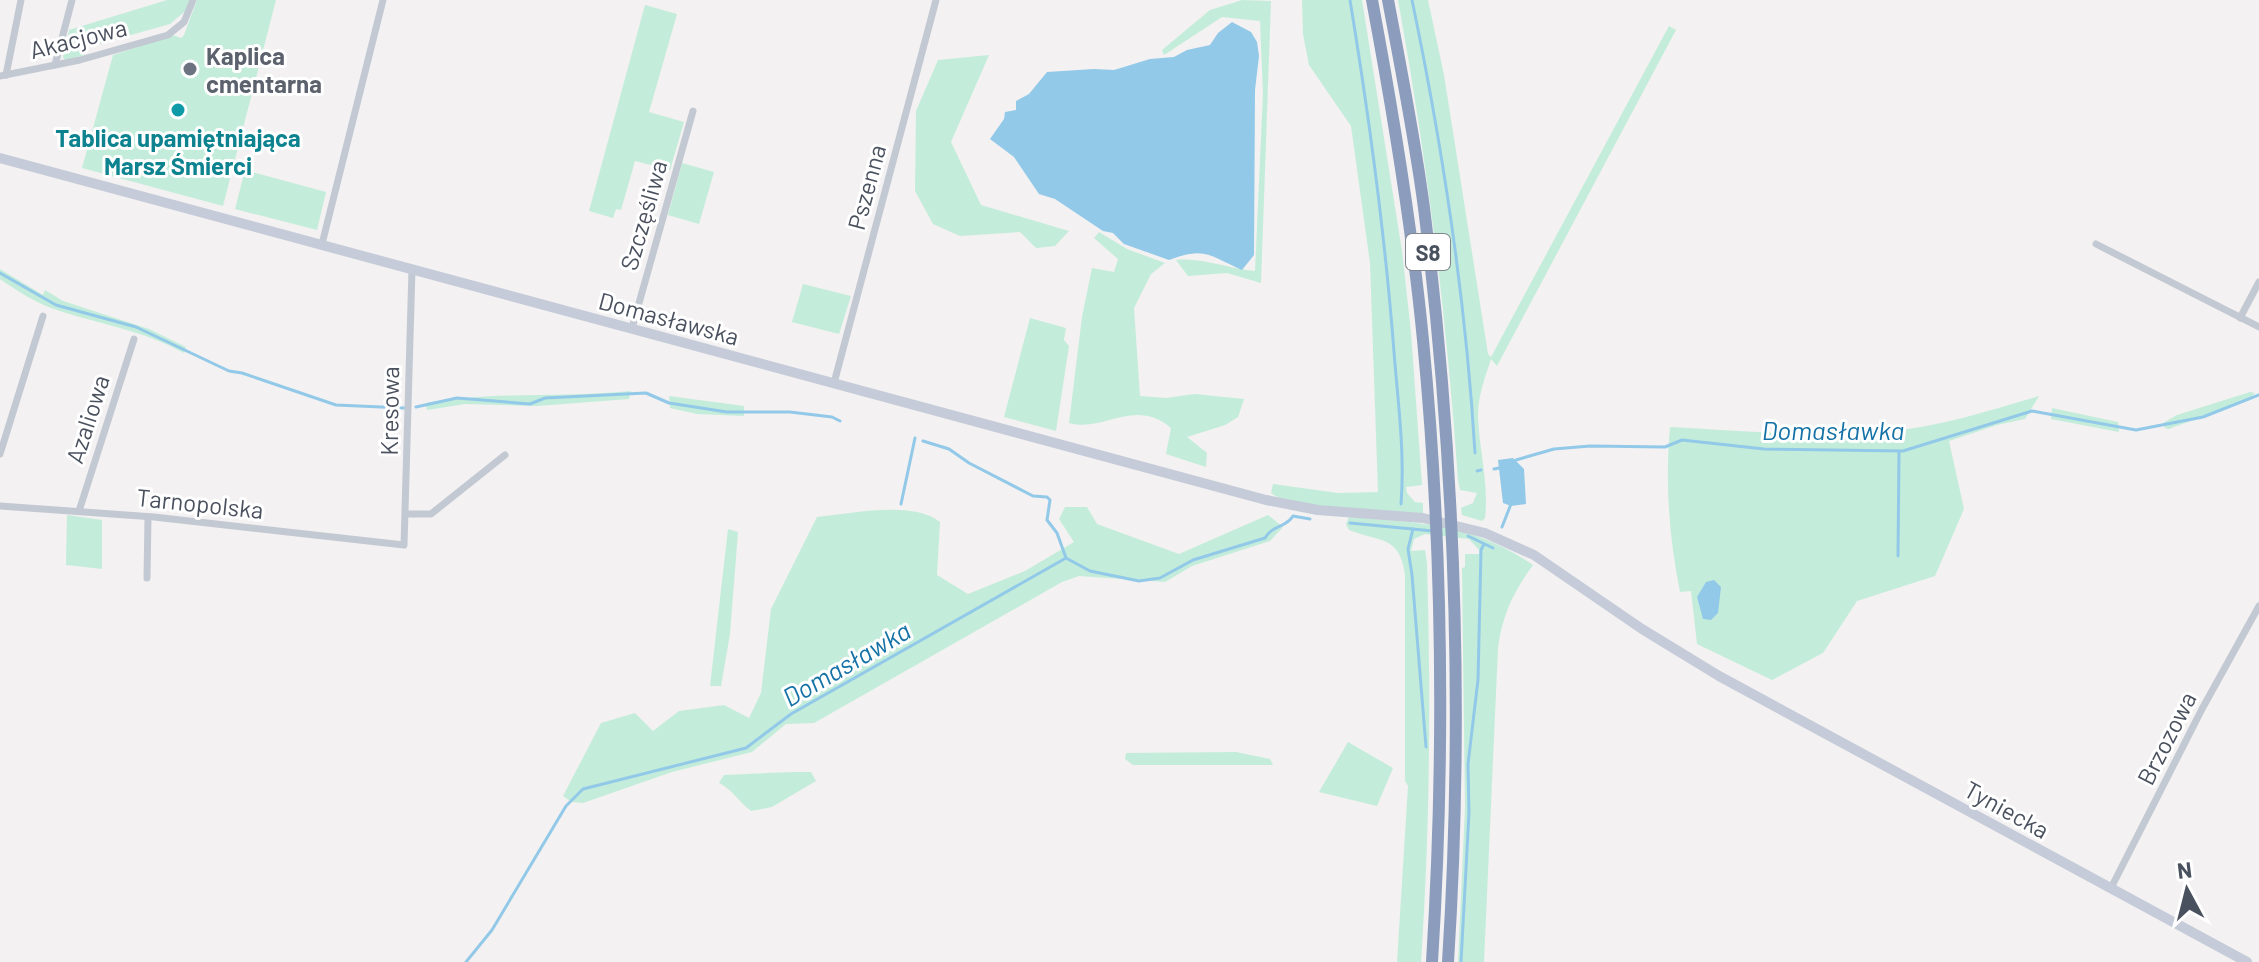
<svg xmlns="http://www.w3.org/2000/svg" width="2259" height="962" viewBox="0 0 2259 962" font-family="Barlow,sans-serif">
	<rect width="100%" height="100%" fill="#f3f1f1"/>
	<g fill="#c3edda">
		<path d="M167,0h24l-5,13 -2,-1 -14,12 -82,23 -3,8 -20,5 -2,-3 6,-27z"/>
		<path d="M197,0h79l-53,206 -141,-38 31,-113 60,-20 8,3 3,-3z"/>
		<path d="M1242,0l29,1 -10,282 -34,-10 -39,3 -12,-16c26,-3 53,9 79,11l8,-178 -3,-72 -38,-4 -58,38 -2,-5 48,-40z"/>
		<path d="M1302,0h60l40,251 9,81 11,153 -16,2 1,6 8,9 8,1v11c-30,-2 -132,-4 -152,-21l2,-9 65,9 40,-1 -8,-229 -19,-137 -42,-61 -6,-31z"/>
		<path d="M1398,0h30l16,75 44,279 3,3 178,-331 7,4 -179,336 -6,-7c-6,19 -13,36 -13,56 1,35 11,68 7,103l-3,3 -20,-6 -1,-7 12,-5 4,-10 -17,-3 -2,-10c-11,-161 -31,-321 -60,-480z"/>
		<path d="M645,5l32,9 -28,98 35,10 -14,48 -35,-9 -14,49 -5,-1 -3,9 -24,-7z"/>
		<path d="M989,55l-38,87 30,63 88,26 -14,15 -19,2 -16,-16 -60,4 -27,-12 -18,-33 1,-80 22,-51z"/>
		<path d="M682,163l32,9 -15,52 -31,-9z"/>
		<path d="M245,170l81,22 -9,38 -82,-21z"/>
		<path d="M1099,232l28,17 38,14 -14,11 -17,34 6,88 26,2 29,-4 49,5 -6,18 -13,8 -38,12 20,16 -1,14 -40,-13 5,-26c-37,-31 -67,5 -102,-5l13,-106 10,-49 22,4 4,-13 -24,-21z"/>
		<path d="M0,269l43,26 2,-5 18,11 86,28 37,18 -2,6c-41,-23 -86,-29 -130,-44 -18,-6 -38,-19 -54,-30z"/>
		<path d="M803,284l48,12 -12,38 -47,-12z"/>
		<path d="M1030,318l36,10 -2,12 5,6 -13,85 -52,-14z"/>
		<path d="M631,391l-2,8 -92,7 -72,-2 -38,6 -1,-7c68,-12 137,-5 205,-12z"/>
		<path d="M2250,392l5,1c-10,13 -66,27 -86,36l-4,-1 -2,-5 14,-8z"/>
		<path d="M669,396l75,10v10l-47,-2 -27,-6z"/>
		<path d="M2039,396l-14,23 -28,6 -48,16 15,68 -29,67 -78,25 -34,52 -51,27 -75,-36 -6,-53 -11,1c-11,-55 -15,-109 -10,-165 73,4 148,11 220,4 50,-4 101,-21 149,-35z"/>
		<path d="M2052,408l66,14 1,10 -68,-13z"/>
		<path d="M1065,507h22l10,17 82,30 89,-39 15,12 -13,14 -78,25 -27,16 -86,-6 -17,6 -248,141 -28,1 -34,28 -80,20 -89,31 -11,-1 -9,-6 38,-73 34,-10 18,18 26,-20 45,-6 25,13 12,-25 10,-84 46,-92c34,-3 95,-17 123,5l-3,53 31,19 57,-23 49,-29 -15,-23z"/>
		<path d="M67,515l35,5v49l-36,-4z"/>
		<path d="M1349,517c71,6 123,6 184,48 -19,26 -31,50 -35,83l-14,314h-26l7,-154 -3,-240 3,-1v-13h14v-4l-10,-11 -44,-5 -11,5 -3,12 14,-1 2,13c4,133 3,266 -6,399h-24l11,-176 -3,-5v-206c-5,-40 -26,-33 -56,-45l-3,-6z"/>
		<path d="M728,529l10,3 -8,102 -9,52h-11z"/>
		<path d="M1348,742l45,26 -16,38 -58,-14z"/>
		<path d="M1236,752l34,7 3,6h-140l-8,-6 1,-6z"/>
		<path d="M793,772h18l5,9 -44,26 -21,4c-12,-9 -19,-22 -32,-28l5,-8z"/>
	</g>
	<g fill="#92c9e8">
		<path d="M1232,22l19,10 6,10 2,14 -4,34 -1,165 -12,15c-32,-14 -37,-24 -73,-10l-45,-16 -11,-11 -10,-2 -48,-32 -16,-5 -25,-37 -24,-18 14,-20 1,-7 11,-2v-9l13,-7 18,-22 47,-3 20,1 36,-11 24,-2 13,-7 23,-5 8,-12z"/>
		<path d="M1513,458l11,11 2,35 -15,2 -8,-3 -5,-43z"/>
		<path d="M1714,580l7,7 -3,26 -7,7 -8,-1 -6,-22 9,-15z"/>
	</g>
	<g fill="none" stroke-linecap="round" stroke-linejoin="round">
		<g stroke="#92c9e8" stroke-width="3">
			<path d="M1350,0c19,116 35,234 44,352 4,51 11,101 7,152"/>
			<path d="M1412,0c31,149 54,301 63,453"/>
			<path d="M0,273l56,32 80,22 93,44 13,2 94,32 68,3"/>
			<path d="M416,407l41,-9 73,6 15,-6 101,-5 23,10 58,9h63l42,5 8,4"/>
			<path d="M923,441l26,8 20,14 64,33 14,1 3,3 -3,20 10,13 9,25"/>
			<path d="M1516,460l38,-11 36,-3 75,1 17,-7 82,9 139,2 129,-40 104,19 67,-13 56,-22"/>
			<path d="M1494,469l5,-1"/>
			<path d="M1477,471l4,-1"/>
			<path d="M901,504l14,-66"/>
			<path d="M1350,523l83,8"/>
			<path d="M1502,527l9,-23"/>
			<path d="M1413,529l-5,20 4,26 14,172"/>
			<path d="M1468,536l25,12"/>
			<path d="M1898,556l1,-105"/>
			<path d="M466,962l26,-32 74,-124 17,-17 163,-41 45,-34 275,-156 24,13 49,10 21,-3 33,-18 72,-22c7,-13 21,-10 28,-22l17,3"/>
			<path d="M1461,962l8,-149 -1,-49 10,-84 3,-130 3,-6"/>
		</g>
		<g stroke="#c3c9d2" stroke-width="7">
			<path d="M55,65l17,-65"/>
			<path d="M6,75l15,-75"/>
			<path d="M0,76l80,-16 88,-25 16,-13 9,-22"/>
			<path d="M322,244l61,-244"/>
			<path d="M2096,244l163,83"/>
			<path d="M2240,318l19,-36"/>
			<path d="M632,328l61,-217"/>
			<path d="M834,383l102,-383"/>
			<path d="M0,454l43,-138"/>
			<path d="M0,506l154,11 250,28 8,-276"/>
			<path d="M79,511l55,-172"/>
			<path d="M406,514h25l74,-59"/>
			<path d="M147,578l1,-61"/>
			<path d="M2111,888l91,-179 57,-103"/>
		</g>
		<path stroke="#c5cbd8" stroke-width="10" d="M0,158l1266,342 52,10 105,8 62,15 49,22 108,74 77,47 528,286"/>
		<g stroke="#8c9cbc" stroke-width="12">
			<path d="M1372,0c21,112 40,226 51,340 20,207 22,415 9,622"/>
			<path d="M1388,0c13,69 27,139 36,208 31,250 40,503 24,754"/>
		</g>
	</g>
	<circle fill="#6b7280" stroke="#fff" stroke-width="3" cx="190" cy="69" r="8"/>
	<circle fill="#0f9aa8" stroke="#fff" stroke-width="3" cx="178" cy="110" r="8"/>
	<g text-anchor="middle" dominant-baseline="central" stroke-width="6" stroke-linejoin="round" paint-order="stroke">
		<rect fill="#fff" stroke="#80858e" stroke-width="2" x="1406" y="234" width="44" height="36" rx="6"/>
		<g font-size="22" font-weight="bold" fill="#4a515e">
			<text x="1428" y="252">S8</text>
		</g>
		<g font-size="24" fill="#4a515e" stroke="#fff">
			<text transform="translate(78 38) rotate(-14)">Akacjowa</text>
			<text transform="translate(866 187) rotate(-75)">Pszenna</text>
			<text transform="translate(643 215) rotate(-74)">Szczęśliwa</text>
			<text transform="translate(669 318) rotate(15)">Domasławska</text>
			<text transform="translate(389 411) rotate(-89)">Kresowa</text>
			<text transform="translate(87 419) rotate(-72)">Azaliowa</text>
			<text transform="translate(200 503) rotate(6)">Tarnopolska</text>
			<text transform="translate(2166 738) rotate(-63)">Brzozowa</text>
			<text transform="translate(2007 809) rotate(29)">Tyniecka</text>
		</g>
		<g font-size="24" font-weight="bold" fill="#5b616d" stroke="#fff" text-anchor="start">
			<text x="206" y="55">Kaplica<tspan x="206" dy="28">cmentarna</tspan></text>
		</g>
		<g font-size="24" font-weight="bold" fill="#0d838f" stroke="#fff">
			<text x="178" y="137">Tablica upamiętniająca<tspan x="178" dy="28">Marsz Śmierci</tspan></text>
		</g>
		<g font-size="26" font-style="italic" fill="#1472a6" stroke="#fff">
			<text x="1833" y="429">Domasławka</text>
			<text transform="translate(846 663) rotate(-30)">Domasławka</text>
		</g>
	</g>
	<g transform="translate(2187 890) rotate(353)" stroke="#ffffff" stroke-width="6" paint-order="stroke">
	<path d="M0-6L14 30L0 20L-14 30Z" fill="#4a515e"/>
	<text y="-12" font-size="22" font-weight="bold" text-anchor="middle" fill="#4a515e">N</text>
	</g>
</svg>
